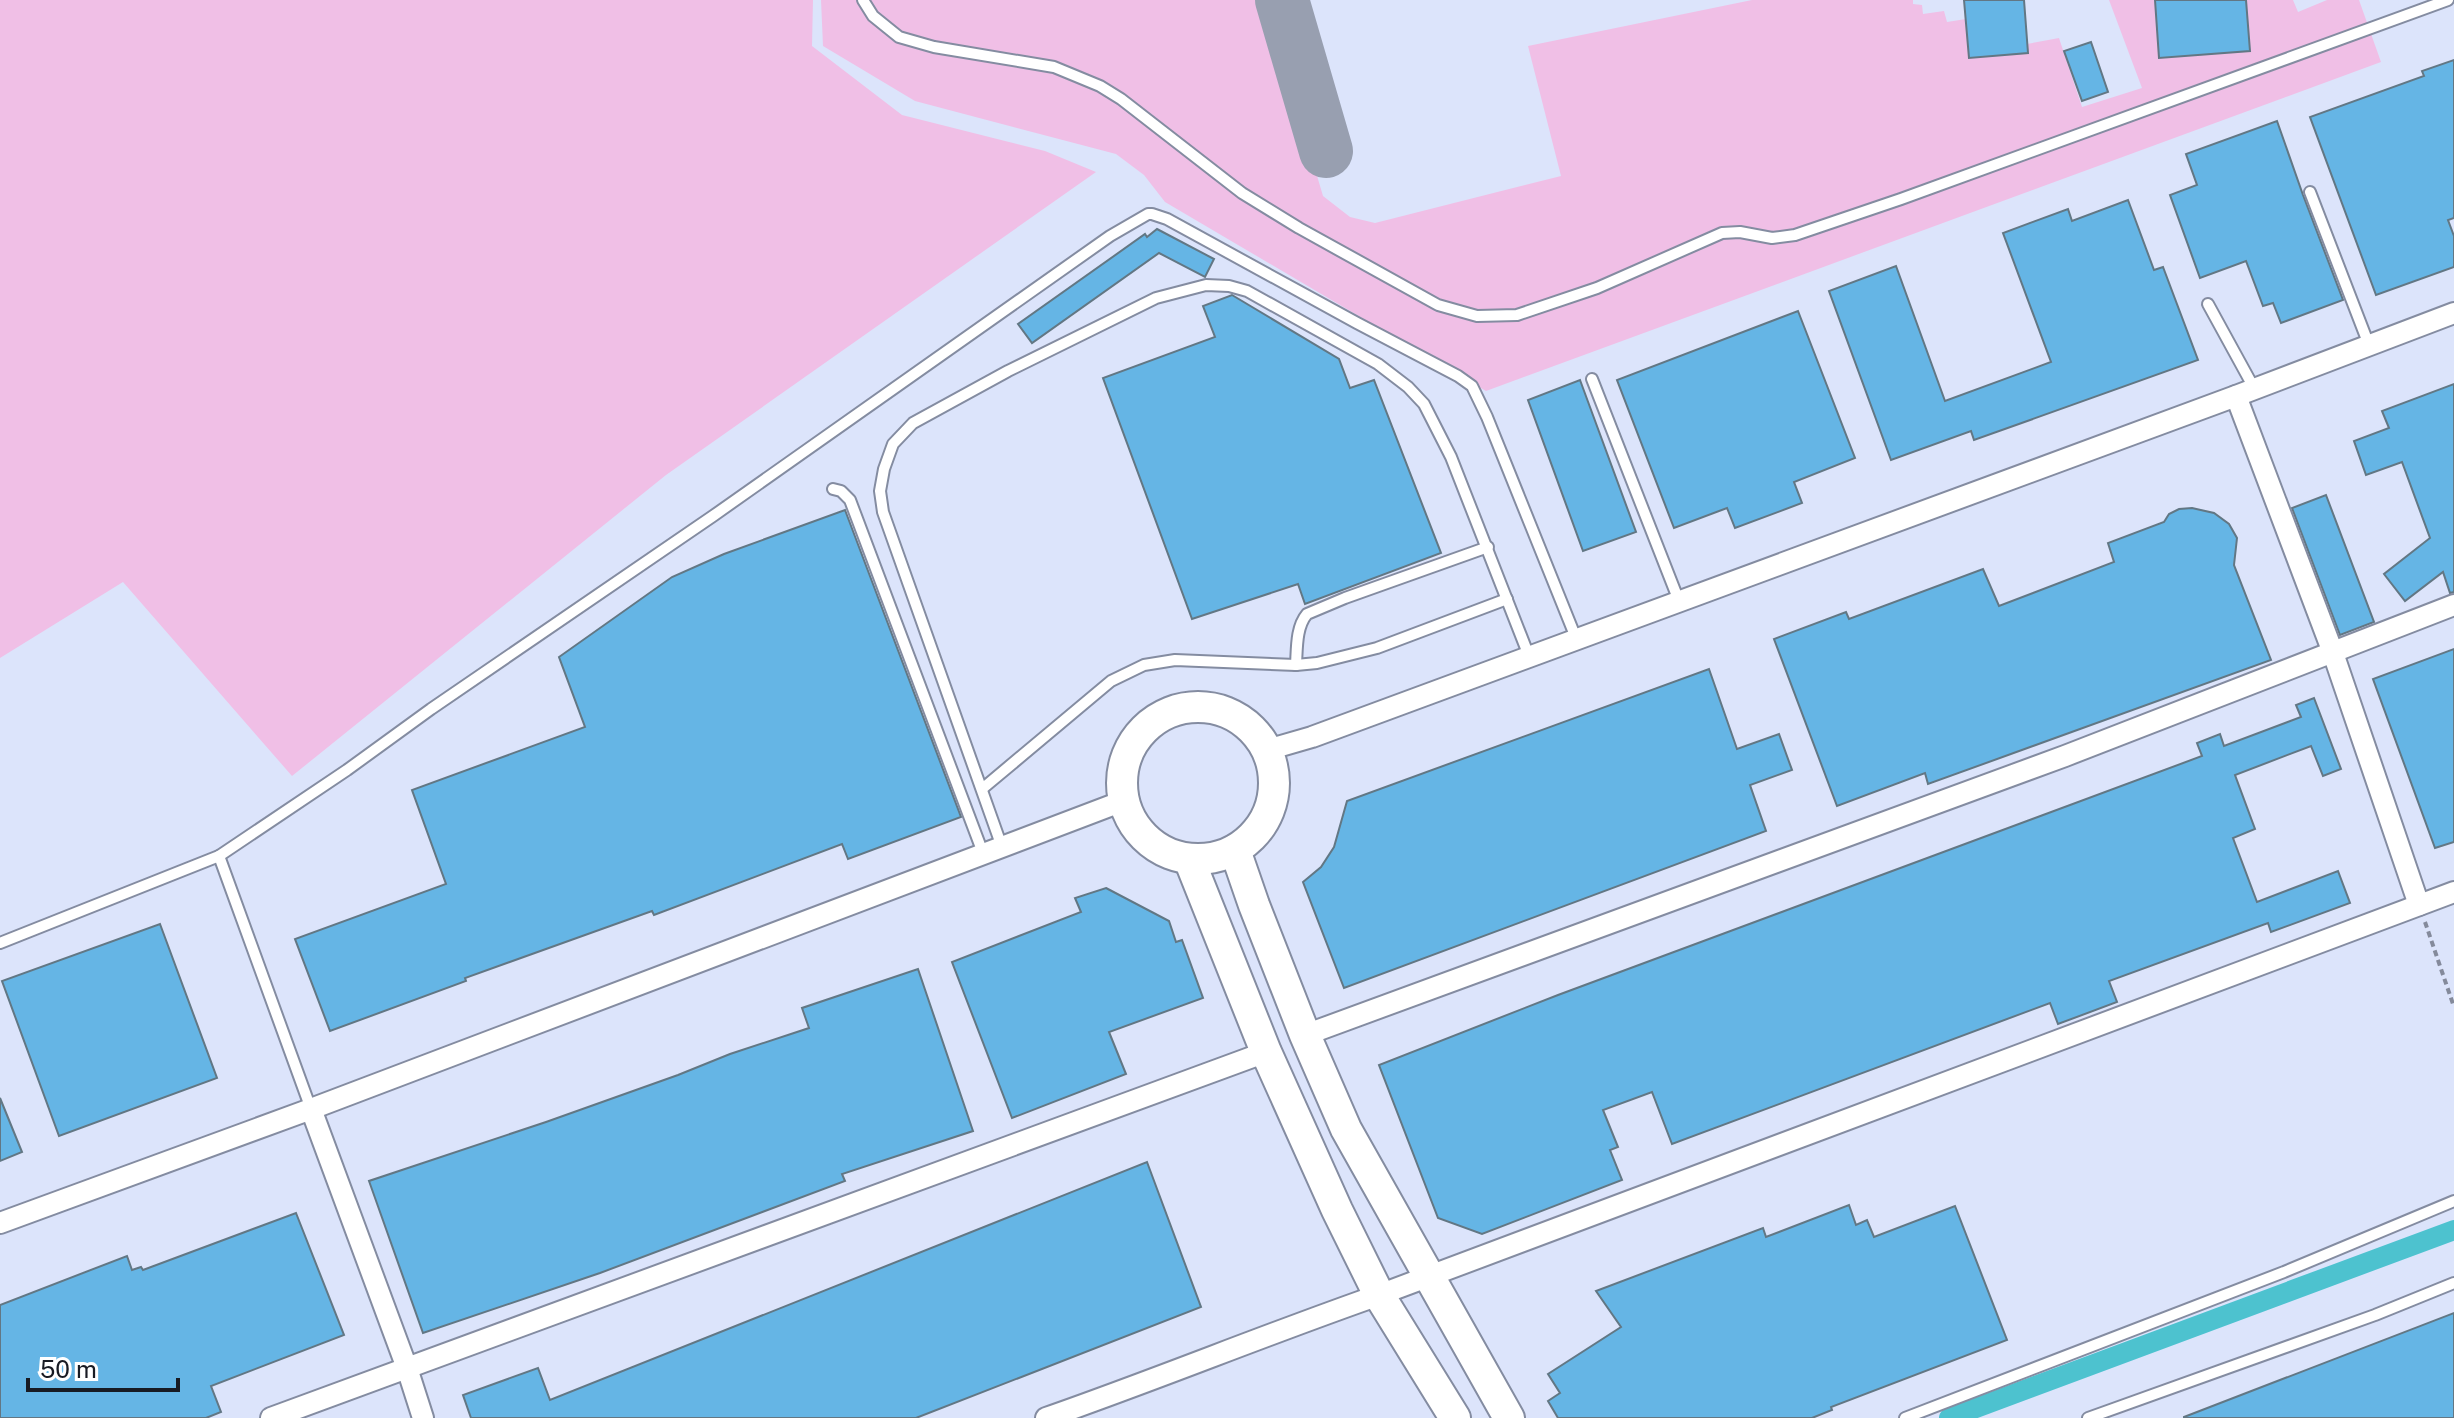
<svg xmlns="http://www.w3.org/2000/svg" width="2454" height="1418" viewBox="0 0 2454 1418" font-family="'Public Sans',sans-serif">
	<rect width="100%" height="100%" fill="#dce4fb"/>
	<g fill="#f0bfe6">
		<path d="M0,0h813l-1,46 90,69 143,36 51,21 -430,303 -374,301 -169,-194 -123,76z"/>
		<path d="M821,0h444l58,196 27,21 25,6 186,-47 -33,-130 224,-46h161v4l9,1 1,9 21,-3 3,11 19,-3 3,39 58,-5v-9l32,-6 23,69 60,-19 -33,-88h46l5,58 90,-7 -4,-51h47l5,12 29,-12h32l22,62 -895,329 -321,-189 -21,-27 -28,-21 -201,-53 -92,-55z"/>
	</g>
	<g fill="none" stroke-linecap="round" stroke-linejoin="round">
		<path stroke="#4dc2cf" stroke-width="20" d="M1949,1418l505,-188"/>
		<path stroke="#989fb0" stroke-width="54" d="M1282,0l44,151"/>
	</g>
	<g fill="#65b5e5" stroke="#627784" stroke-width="2">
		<path d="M1964,0h60l4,53 -59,5z"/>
		<path d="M2155,0h91l4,51 -91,7z"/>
		<path d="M2091,42l17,50 -26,9 -18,-50z"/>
		<path d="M2454,60v158l-6,2 6,16v31l-78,28 -66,-178 114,-41 -2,-5z"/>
		<path d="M2277,121l26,74 40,105 -62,23 -8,-20 -10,3 -17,-45 -46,17 -30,-83 27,-10 -11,-31z"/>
		<path d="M2128,200l26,70 9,-3 35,93 -224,80 -3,-9 -80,29 -62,-169 67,-25 49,135 106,-39 -48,-129 65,-24 4,12z"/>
		<path d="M1157,229l57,30 -9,18 -46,-24 -127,90 -14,-19 127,-90 2,3z"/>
		<path d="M1232,295l107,64 11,29 24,-8 67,173 -136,51 -7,-20 -106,35 -89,-241 112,-41 -12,-31z"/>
		<path d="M1798,311l57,147 -61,24 8,21 -67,25 -8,-20 -53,20 -57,-148z"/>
		<path d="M1580,380l56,152 -53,19 -55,-151z"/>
		<path d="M2454,384v208l-4,1 -7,-21 -38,29 -21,-27 46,-36 -28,-76 -36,13 -12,-34 35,-13 -7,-17z"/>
		<path d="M2326,495l48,127 -34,13 -48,-127z"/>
		<path d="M2192,508l22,5 15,11 8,14 -3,27 37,95 -343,124 -3,-11 -88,33 -63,-167 72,-27 3,7 134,-50 16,37 115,-44 -6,-19 56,-21 5,-8 10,-5z"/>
		<path d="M845,510l116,307 -113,42 -6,-15 -188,71 -2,-4 -187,67 1,3 -136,50 -35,-92 151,-55 -34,-94 173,-63 -26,-70 113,-80 52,-23z"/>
		<path d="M2454,649v193l-19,6 -62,-169z"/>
		<path d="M1709,669l28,80 42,-15 13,36 -42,15 16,46 -422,157 -41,-106 18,-15 13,-20 13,-46z"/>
		<path d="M2314,698l27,71 -18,7 -12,-30 -76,29 20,54 -22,9 24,64 81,-31 12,32 -79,29 -3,-9 -159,58 8,21 -59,22 -8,-21 -378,141 -20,-52 -49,18 15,37 -8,3 12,30 -140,54 -44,-16 -59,-153 179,-70 644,-239 -5,-13 23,-9 4,12 77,-29 -5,-12z"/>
		<path d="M1106,888l63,33 7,21 6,-2 21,58 -94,34 17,42 -114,44 -60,-156 129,-50 -6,-14z"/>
		<path d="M160,924l57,154 -158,58 -57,-155z"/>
		<path d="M918,969l55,162 -131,43 3,7 -245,92 -177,60 -54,-152 177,-59 132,-47 52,-21 79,-26 -7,-20z"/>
		<path d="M0,1098l22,54 -22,9z"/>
		<path d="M1147,1162l54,145 -285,111h-445l-8,-23 75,-27 12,32z"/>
		<path d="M1849,1205l7,20 11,-5 7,17 81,-31 52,134 -176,67 1,3 -20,8h-254l-10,-17 12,-8 -12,-19 73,-47 -25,-36 167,-63 3,9z"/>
		<path d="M296,1213l48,122 -133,51 10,26 -15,6h-206v-113l127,-49 5,14 9,-3 2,3z"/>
		<path d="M2454,1313v105h-270v-1z"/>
	</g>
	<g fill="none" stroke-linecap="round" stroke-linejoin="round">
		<defs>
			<g id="lane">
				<path d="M863,0l10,16 26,21 35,10 120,20 46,19 21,13 121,94 57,35 139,77 39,11 40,-1 80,-27 125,-55 18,-1 32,6 23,-3 106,-36 547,-199"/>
				<path d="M2310,192l59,153"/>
				<path d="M2208,304l46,84"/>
				<path d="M1592,379l87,222"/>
				<path d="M833,489l8,2 9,9 133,353"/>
				<path d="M1296,665c1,-17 0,-38 11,-51l38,-16 143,-51"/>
				<path d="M982,789l129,-108 33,-16 31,-5 121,5 21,-2 60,-15 130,-49"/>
				<path d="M1002,847l-119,-335 -3,-21 4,-22 9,-25 20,-21 95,-52 148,-73 50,-13 23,1 18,5 131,73 30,23 16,17 27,53 78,199"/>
				<path d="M219,856l128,-86 84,-61 282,-193 397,-280 38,-22h4l15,5 190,104 101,53 14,10 15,31 89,221"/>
				<path d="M0,943l219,-87 92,253"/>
				<path d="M1905,1418l379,-146 170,-71"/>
				<path d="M2088,1418l287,-103 79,-32"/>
			</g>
			<g id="street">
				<path d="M2236,396l96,254 87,255"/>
				<path d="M1267,750l45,-13 924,-341 218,-83"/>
				<path d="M1305,1035l760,-279 389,-151"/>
				<path d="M311,1109l96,259 16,50"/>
				<path d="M0,1223l311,-114 812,-308"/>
				<path d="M271,1418l995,-366"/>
				<path d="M1046,1418c112,-39 221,-84 333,-123l1075,-403"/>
			</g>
			<g id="secondary">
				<circle cx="1198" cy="783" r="76"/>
				<path d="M1235,850l19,55 51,130 41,94 163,289"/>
				<path d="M1189,859l77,193 71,158 42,85 76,123"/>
			</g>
		</defs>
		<use href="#lane" stroke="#848ca1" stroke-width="14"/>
		<use href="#street" stroke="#848ca1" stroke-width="24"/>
		<use href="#secondary" stroke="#848ca1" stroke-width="34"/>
		<path stroke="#848a9b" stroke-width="4" stroke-dasharray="6 4" stroke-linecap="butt" d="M2425,922l29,85"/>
		<use href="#lane" stroke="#fff" stroke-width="10"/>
		<use href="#street" stroke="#fff" stroke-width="20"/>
		<use href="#secondary" stroke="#fff" stroke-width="30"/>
	</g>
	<path d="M28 1378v12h150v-12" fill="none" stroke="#181b23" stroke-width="4"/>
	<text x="40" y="1378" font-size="24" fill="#181b23" stroke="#ffffff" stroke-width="6" paint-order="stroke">50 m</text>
</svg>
